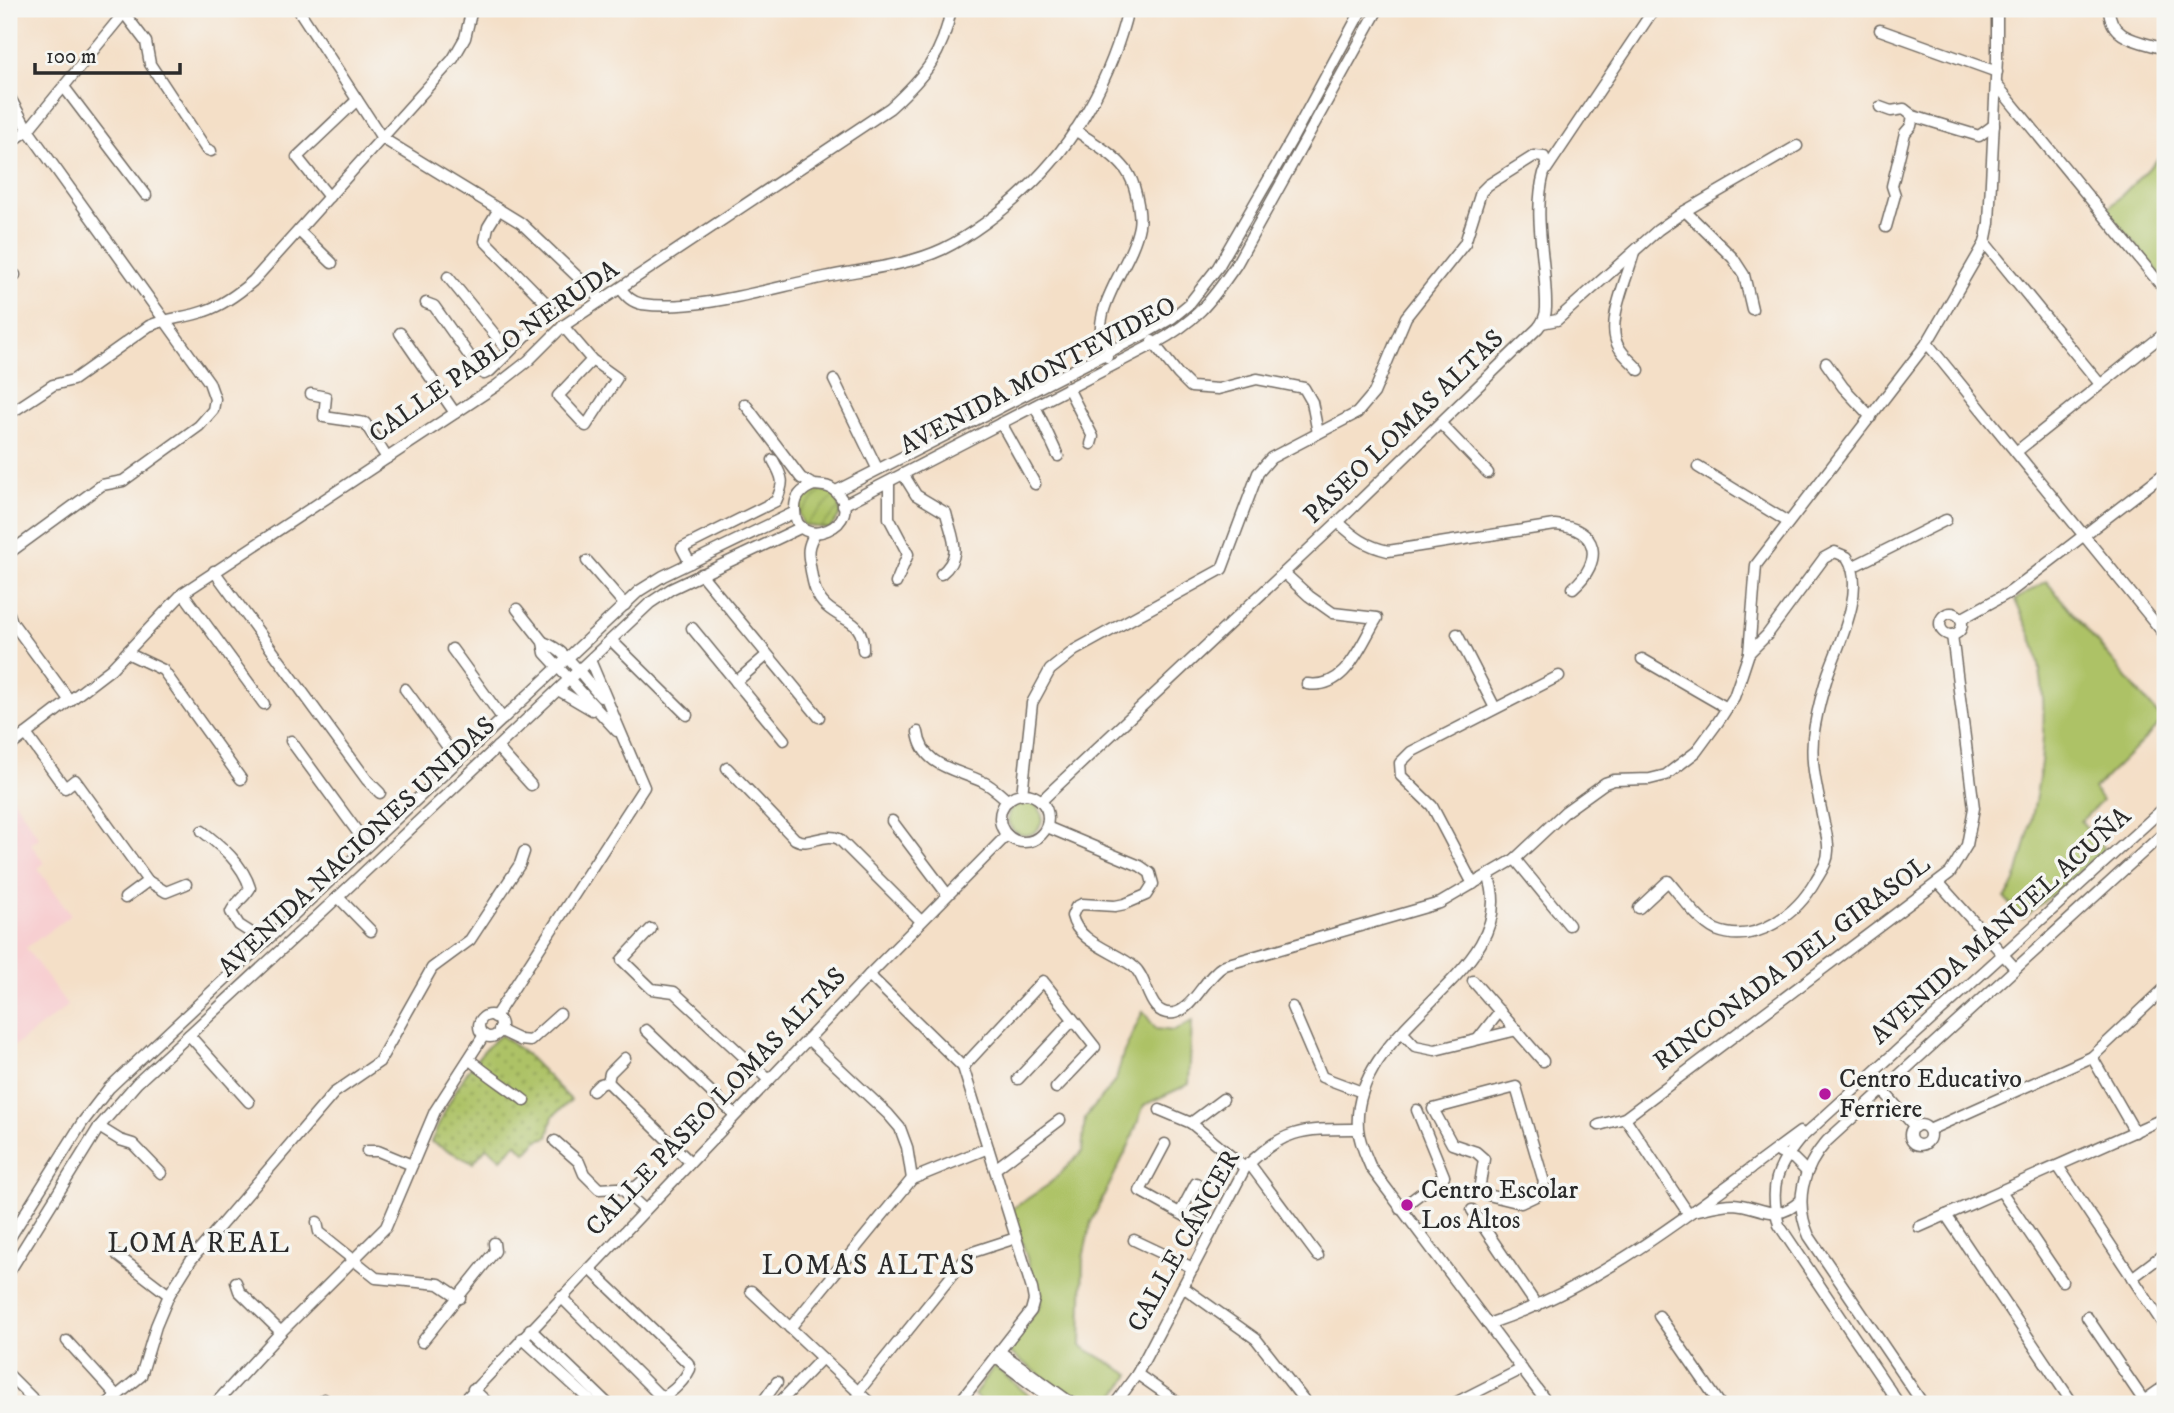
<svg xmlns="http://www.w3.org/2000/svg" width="2174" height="1413" viewBox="0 0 2174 1413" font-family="'IM FELL DW Pica',serif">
	<defs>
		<pattern id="grass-dots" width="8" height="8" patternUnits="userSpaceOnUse" patternTransform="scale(1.75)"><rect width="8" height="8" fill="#adc266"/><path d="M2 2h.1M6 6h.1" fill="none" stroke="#8d9e54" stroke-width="1.8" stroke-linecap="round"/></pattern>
		<pattern id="garden-furrows" width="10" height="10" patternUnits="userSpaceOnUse" patternTransform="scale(1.75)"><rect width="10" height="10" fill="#adc266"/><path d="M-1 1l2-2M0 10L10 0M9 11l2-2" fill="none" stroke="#8d9e54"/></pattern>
	</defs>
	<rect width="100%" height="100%" fill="#f6f6f2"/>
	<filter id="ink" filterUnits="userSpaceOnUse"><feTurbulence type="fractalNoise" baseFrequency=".0143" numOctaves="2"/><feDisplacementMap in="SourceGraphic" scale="14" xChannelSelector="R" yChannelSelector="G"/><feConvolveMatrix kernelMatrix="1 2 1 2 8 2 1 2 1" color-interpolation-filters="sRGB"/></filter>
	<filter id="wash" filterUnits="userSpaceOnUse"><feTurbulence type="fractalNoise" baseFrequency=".00686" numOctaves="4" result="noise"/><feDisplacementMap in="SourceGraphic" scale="28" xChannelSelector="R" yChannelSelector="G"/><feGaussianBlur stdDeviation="1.57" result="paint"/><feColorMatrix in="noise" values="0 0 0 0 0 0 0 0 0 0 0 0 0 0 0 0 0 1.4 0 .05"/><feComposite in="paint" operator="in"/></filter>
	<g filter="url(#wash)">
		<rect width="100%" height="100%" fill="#f4dfc7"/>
		<path fill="#f7cfd1" d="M9,792l30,46 -8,6 13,19 -6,6 33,46 -45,33 42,58 -59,44z"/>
		<path fill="url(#grass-dots)" stroke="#6c7648" stroke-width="2" d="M501,1035l26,20 44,45 -18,16 -5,21 -10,3 -12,13 -10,-10 -15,16 -14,-12 -14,16 -42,-21c15,-36 38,-84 70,-107z"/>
		<g fill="#adc266" stroke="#6c7648" stroke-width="2">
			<path d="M2165,152v128l-58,-70z"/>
			<path d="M2046,581l117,140 -69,68 8,12 -21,20 24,28 -82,70 -18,-21c12,-13 13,-28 18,-44 17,-62 29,-140 13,-204 -5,-17 -14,-34 -21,-50z"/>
			<circle cx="1025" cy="818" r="17"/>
			<path d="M1143,1011l13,18 18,2 18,-10 -3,63 -45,21 -14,38 -39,79 -8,36 -2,88 49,29 -21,29h-29l-74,-54 35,-45 -29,-96 36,-24 34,-33 3,-34 31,-38 7,-26z"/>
			<path d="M994,1366l45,38h-55l-10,-9z"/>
		</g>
		<path fill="url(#garden-furrows)" stroke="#6c7648" stroke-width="2" d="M808,489l27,3 6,21 -11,16 -27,-4 -7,-20z"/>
	</g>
	<g filter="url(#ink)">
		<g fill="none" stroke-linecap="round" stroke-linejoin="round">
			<defs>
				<g id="minor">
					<path d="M298,9l84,129 139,85 81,77"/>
					<path d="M2109,9c1,31 31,32 56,40"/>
					<path d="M124,13l22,29 4,22 56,85 5,2"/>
					<path d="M1880,30l117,42"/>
					<path d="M1996,84l169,206"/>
					<path d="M64,87l82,108"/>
					<path d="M9,96l19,34 181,252 6,17 -2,11 -14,16 -76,55 -21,4 -93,68"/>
					<path d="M1880,107l11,4 13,-2 9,7 66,20 15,-11"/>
					<path d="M1075,130c17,12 38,23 51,40 5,7 8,15 10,24 2,10 5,21 3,32 -8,44 -55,84 -32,131"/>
					<path d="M9,144l19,-14 99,-121"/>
					<path d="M329,197l-32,-40 60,-57"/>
					<path d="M1685,211l48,47 11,17 8,34"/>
					<path d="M1886,227l9,-32 -3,-9 13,-53 6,-7 2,-10"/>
					<path d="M299,231l33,32"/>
					<path d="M1985,243l115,141"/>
					<path d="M1634,252c-6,26 -31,74 -14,97 5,8 13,14 19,21"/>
					<path d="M448,277l61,75"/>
					<path d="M9,280l6,-5"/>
					<path d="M621,289c6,8 11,13 21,15 55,8 129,-16 183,-27 39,-8 82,-11 118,-28 27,-13 60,-38 82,-59 51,-47 87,-114 103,-181"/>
					<path d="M426,303l8,3 46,65 4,3 6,-3 57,-56 3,-5 -2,-5 -63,-64 3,-14 11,-18"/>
					<path d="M1542,323l15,-3 101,-90 27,-19 112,-65"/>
					<path d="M563,326l29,34 25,18 -31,48 -28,-30 34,-36"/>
					<path d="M400,333l55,80"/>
					<path d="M1152,341l26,33 13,13 27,2 39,-10 47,9 8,14 6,31"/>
					<path d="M1927,343l238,292"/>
					<path d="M1826,363l17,24 28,30"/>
					<path d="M834,380l43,88"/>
					<path d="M1068,388l25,49 -2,7"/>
					<path d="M311,394l15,3 -2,20 41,6 22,35"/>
					<path d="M745,404l56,74c4,2 9,6 14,7 8,1 13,0 20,6 36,32 -42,66 -40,17 0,-12 8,-19 19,-23"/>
					<path d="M1035,406l23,50"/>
					<path d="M9,414l44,-29 20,-5 76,-54c18,-8 37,-8 56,-15 18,-6 34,-18 48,-30l200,-222 12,-21 7,-29"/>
					<path d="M1001,423l34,61"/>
					<path d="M1441,424l47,49"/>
					<path d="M2016,452l149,-119"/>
					<path d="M1698,467l90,55"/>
					<path d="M903,474l13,21 30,18c6,25 18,42 -5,61"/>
					<path d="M889,482v36l19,36 -12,29"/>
					<path d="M836,491l310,-158 26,-15 17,-14 29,-37 74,-128 70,-130"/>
					<path d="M843,505l311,-161c42,-23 56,-41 82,-79l142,-256"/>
					<path d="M1338,522c16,15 28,24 50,29l167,-26c44,3 49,36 18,63"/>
					<path d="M815,533c-9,16 -7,20 -4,38 2,13 5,26 15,35 19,17 38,14 37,44"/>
					<path d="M587,561l38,44"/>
					<path d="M690,563l-8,-15 94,-47c9,-19 7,-23 -3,-41"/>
					<path d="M1852,567l94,-47"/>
					<path d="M214,571l153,209 13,13"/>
					<path d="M1284,573l25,23 24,17 44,5c-18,29 -31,72 -70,66"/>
					<path d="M701,574l118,143"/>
					<path d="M183,593l81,111"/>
					<path d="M517,609l26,33 2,11 72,78"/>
					<circle cx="1951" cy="624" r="11"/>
					<path d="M9,614l3,8 58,79"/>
					<path d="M1961,619l49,-27 155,-119"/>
					<path d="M692,628l92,112"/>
					<path d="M1457,634l38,74"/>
					<path d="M611,640l76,75"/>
					<path d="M543,642c24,8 41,37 58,55"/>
					<path d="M452,649l51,70"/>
					<path d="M127,653l36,17 78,109"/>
					<path d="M1642,659l85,49"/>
					<path d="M736,682l31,-27"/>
					<path d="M405,689l53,72"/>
					<path d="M558,690l34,20"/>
					<path d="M918,732c4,34 36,37 63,49 10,4 18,12 27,20"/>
					<path d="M26,734l39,54 10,-8 73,101 -23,17"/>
					<path d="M291,741l76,104"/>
					<path d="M9,747l102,-78 72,-76 313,-207 32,-25 35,-35 327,-218c34,-31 53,-53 61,-99"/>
					<path d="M497,747l34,38"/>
					<path d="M727,768l68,71c14,8 28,-7 44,0l82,82"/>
					<circle cx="1024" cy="818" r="24"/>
					<path d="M1022,795l10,-92 18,-33 25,-20 147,-81 36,-96 13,-15 86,-45 17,-20 32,-76 59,-74 16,-51 7,-7 46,-29 10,1 3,9"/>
					<path d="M1041,801l297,-279 200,-194c5,-6 8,-12 8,-20 1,-44 -14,-91 -2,-135l110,-164"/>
					<path d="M892,821l55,73"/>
					<path d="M1047,827l93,39 10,7 3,11 -7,11 -21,9 -10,2 -33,-2 -6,3 -4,9c6,27 43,35 62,51 15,12 13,50 40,46 20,-4 30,-36 51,-48l215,-62 75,-44 51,-48 39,-28 9,-3 36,-1 16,-4 30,-23 22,-30 16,-25 8,-23 7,-21 7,-88 171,-222 58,-100 4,-20 8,-165v-49"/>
					<path d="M202,831c19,15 41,33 48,57 -5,9 -15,15 -19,24l8,13 25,16"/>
					<path d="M1515,859l54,66"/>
					<path d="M1488,875c37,98 -138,148 -130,253 1,14 8,28 13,40l177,236"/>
					<path d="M148,881l18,11 20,-8"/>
					<path d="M1939,883l76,85"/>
					<path d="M1473,884l-41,-78 -31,-30 -1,-13 11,-11 148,-76"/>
					<path d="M338,897l33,34"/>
					<path d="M1639,908l29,-27c12,14 32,42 48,49 40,16 82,-17 100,-50 6,-10 12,-18 12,-29 1,-10 -3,-22 -5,-32 -6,-31 -15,-62 -8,-94 3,-17 8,-35 13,-51 11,-31 39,-86 19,-117l-12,-5 -11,6 -57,77 -18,18"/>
					<path d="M651,929l-29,31 30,29 22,3 95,88"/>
					<path d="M869,975l94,92 69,222 2,11 -3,11 -69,88 -1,5"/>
					<path d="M1473,981l70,80"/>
					<path d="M1292,1007l30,70 40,15"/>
					<circle cx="490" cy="1026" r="11"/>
					<path d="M495,1017l149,-230 -54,-127"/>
					<path d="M499,1030l21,10 10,1 30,-27"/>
					<path d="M646,1030l89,85"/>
					<path d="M1402,1032l13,14 20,4 82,-20"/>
					<path d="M189,1035l60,67"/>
					<path d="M808,1039l80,75 12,14 7,19 5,32"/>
					<path d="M1478,1039l22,-28"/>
					<path d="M2092,1057l43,75"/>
					<path d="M469,1059c18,16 37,27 56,42"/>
					<path d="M963,1067l80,-86 52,66 -39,41"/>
					<path d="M1870,1076l45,51"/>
					<path d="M1018,1079l55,-59"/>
					<path d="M608,1082l82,80"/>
					<path d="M1516,1087l28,95 -4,12 -19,9 -37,-9 -4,-10 4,-25 -8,-7 -24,-8 -19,-35z"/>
					<path d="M593,1091l7,-7 8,-2 2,-9 15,-15"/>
					<path d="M1160,1110l31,13 54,45"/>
					<path d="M1625,1118l63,95"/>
					<path d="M1191,1123l32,-24"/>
					<path d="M1599,1125l26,-7 325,-245 17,-28 7,-37 -22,-173"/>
					<circle cx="1920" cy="1135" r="10"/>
					<path d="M99,1127l21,13 13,4 28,29"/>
					<path d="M1929,1130l163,-73 73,-69"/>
					<path d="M555,1141l24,21 5,12 15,15 37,-2 8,-7"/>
					<path d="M1165,1144l-25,47 72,40"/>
					<path d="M367,1151h11l34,14"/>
					<path d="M1780,1153l14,6 12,12"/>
					<path d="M1249,1163l69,93"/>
					<path d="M2058,1166l107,161"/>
					<path d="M995,1169l65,-49"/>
					<path d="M621,1188l24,22"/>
					<path d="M2001,1191l61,90"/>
					<path d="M1400,1209l44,-33 -27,-66"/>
					<path d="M1472,1210l65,96"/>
					<path d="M1694,1211c13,-3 26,-7 39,-7 28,1 42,21 68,-4"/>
					<path d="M1180,1213l16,-30"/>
					<path d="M1946,1215l127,189"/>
					<path d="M317,1222l2,10 57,46 63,6 21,14"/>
					<path d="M1919,1227l246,-109"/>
					<path d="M9,1239l73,-116 27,-35 530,-497 24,-15 132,-64"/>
					<path d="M1134,1240l59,28"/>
					<path d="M118,1256l51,39"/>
					<path d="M9,1272l90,-145 38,-44 201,-186 312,-294 21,-14 131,-62"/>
					<path d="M2132,1278l33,-25"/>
					<path d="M236,1282l3,9 42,41"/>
					<path d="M1183,1287l73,52 51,65"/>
					<path d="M751,1291l120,113"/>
					<path d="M561,1297l97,97 5,2c10,-3 22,-17 27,-27l-2,-6 -99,-95"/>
					<path d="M1659,1316l61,88"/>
					<path d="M2087,1317l59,87"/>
					<path d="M1488,1324c118,-39 213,-120 312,-192"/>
					<path d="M790,1328l122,-149 76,-31"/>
					<path d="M530,1329l78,75"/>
					<path d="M522,1338l72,66"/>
					<path d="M67,1341l50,55"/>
					<path d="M422,1342l73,-91 -1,-8"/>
					<path d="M999,1351l74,53"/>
					<path d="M995,1357l62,47"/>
					<path d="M1137,1374l43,30"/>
					<path d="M9,1375l29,29"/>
					<path d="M473,1389l16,15"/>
					<path d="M858,1392l112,-139 46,-15"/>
					<path d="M324,1399l5,5"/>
					<path d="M107,1404l34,-28 15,-50 13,-31 22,-35 143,-167 45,-31 53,-94 38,-28 50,-76 4,-12"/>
					<path d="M215,1404l66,-72 105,-105 49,-116 49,-76"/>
					<path d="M461,1404l408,-429 138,-140"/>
					<path d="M766,1404l-2,-4 13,-18"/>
					<path d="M778,1404l44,-46"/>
					<path d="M1115,1404l22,-30 108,-206c38,-40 59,-39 112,-39"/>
					<path d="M1453,1404l69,-35"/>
					<path d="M1899,1404l-120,-179c-10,-38 -3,-57 21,-86l365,-332"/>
					<path d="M1923,1404l-114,-168c-15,-34 -7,-67 18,-95l338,-309"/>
					<path d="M2139,1404l26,-18"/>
				</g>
			</defs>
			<use href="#minor" stroke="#716a62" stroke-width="13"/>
			<use href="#minor" stroke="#fff" stroke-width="10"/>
		</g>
	</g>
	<g fill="#b5179e" stroke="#f6f6f2" stroke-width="2.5">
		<circle cx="1825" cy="1094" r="7"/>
		<circle cx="1407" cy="1205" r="7"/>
	</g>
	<g text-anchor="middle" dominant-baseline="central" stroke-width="7" stroke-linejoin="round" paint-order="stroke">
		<g font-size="26" fill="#2b2b2b" stroke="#f6f6f2">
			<text transform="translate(494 352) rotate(-35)">CALLE PABLO NERUDA</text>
			<text transform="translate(1038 376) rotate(-28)">AVENIDA MONTEVIDEO</text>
			<text transform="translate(1404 427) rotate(-44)">PASEO LOMAS ALTAS</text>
			<text transform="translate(357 847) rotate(-43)">AVENIDA NACIONES UNIDAS</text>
			<text transform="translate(2001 926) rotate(-42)">AVENIDA MANUEL ACUÑA</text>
			<text transform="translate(1792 963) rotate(-37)">RINCONADA DEL GIRASOL</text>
			<text transform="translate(716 1102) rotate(-46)">CALLE PASEO LOMAS ALTAS</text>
			<text transform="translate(1184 1241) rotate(-61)">CALLE CÁNCER</text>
		</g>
		<g font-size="26" fill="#2b2b2b" stroke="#f6f6f2" text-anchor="start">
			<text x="1839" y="1079">Centro Educativo<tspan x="1839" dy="30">Ferriere</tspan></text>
			<text x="1421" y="1190">Centro Escolar<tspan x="1421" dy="30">Los Altos</tspan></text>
		</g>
		<g font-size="28" letter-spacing="2" fill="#2b2b2b" stroke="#f6f6f2">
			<text x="199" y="1243">LOMA REAL</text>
			<text x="869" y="1265">LOMAS ALTAS</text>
		</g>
	</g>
	<rect width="2174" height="1413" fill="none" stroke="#f6f6f2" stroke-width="35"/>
	<path d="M35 63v10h145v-10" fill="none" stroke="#2b2b2b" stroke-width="3.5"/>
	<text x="46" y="63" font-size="21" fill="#2b2b2b" stroke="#f6f6f2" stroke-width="5" paint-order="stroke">100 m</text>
</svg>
